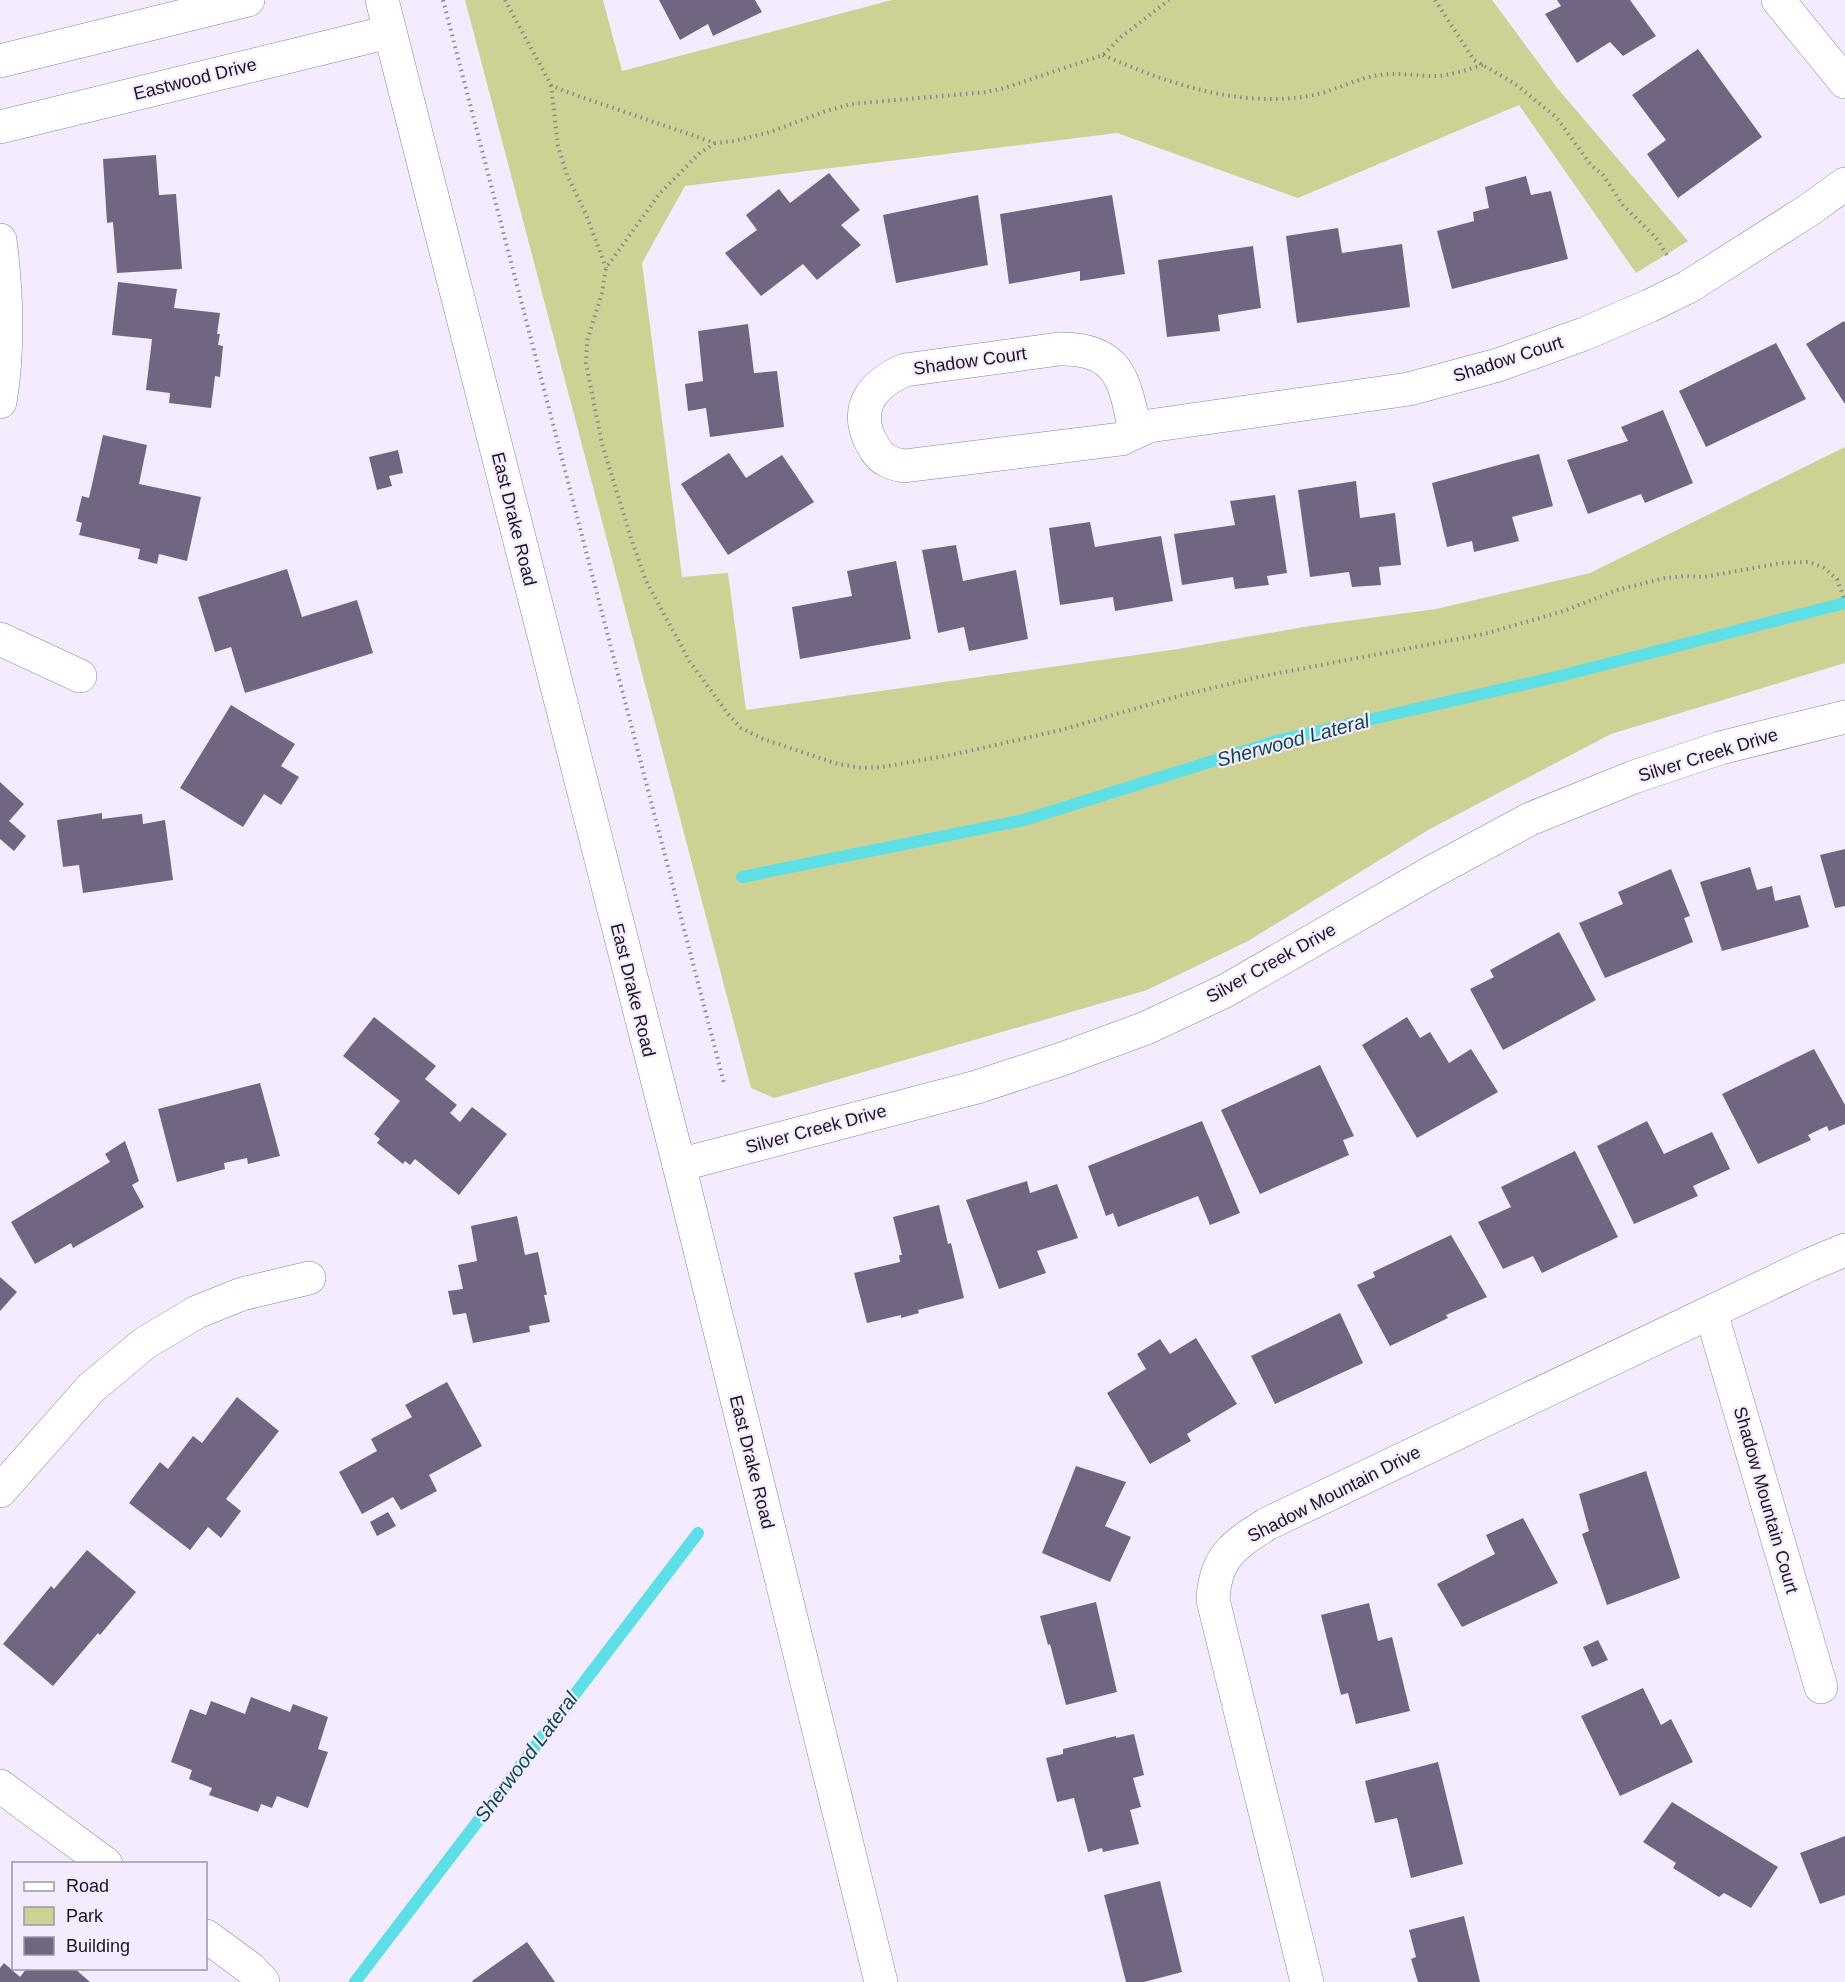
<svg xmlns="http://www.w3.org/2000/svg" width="1845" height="1982" viewBox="0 0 1845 1982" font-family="Arial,sans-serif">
	<rect width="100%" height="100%" fill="#f4ebff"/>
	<path fill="#cdd294" d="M465,0h138l19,71 270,-71h600l66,89 130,152 -52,32 -117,-168 -221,93 -181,-65 -432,53 -43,77 40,314 46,-4 18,137 432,-61 132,-23 126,-17 154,-36 255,-126v216l-234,71 -181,95 -182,112 -101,49 -373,108 -23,-10z"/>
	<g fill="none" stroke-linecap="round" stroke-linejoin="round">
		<g stroke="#5edfe6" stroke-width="12">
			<path d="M742,877l282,-57 256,-80 272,-62 293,-75"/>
			<path d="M355,1982l343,-449"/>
		</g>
	</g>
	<g fill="#726582">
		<path d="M659,0h96l7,12 -49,24 -5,-12 -28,16z"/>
		<path d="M1557,0h73l26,36 -33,20 -13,-14 -33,21 -32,-49 16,-8z"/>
		<path d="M1698,49l64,88 -84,61 -31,-44 19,-14 -34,-45z"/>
		<path d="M156,155l3,40 17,-1 6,75 -65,4 -4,-51 -6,1 -4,-64z"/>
		<path d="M829,173l31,37 -19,15 20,20 -44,35 -14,-16 -42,32 -36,-43 32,-23 -11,-15 33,-26 11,14z"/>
		<path d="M1526,176l5,19 20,-4 17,68 -116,30 -15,-58 37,-10 -1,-9 16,-4 -4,-21z"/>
		<path d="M978,195l10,70 -92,18 -13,-68z"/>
		<path d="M1112,195l13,79 -45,7v-10l-71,13 -9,-70z"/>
		<path d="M1338,228l4,25 60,-9 8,63 -113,16 -11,-87z"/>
		<path d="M1253,246l8,62 -43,7 2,16 -53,6 -9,-77z"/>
		<path d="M118,282l59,7 -3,19 46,5 -3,21h3l-2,11 5,1 -3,31 -5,-1 -4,32 -42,-5 1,-10 -24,-3 6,-51 -40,-4z"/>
		<path d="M1844,321l1,2v81l-39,-60z"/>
		<path d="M748,324l6,49 23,-2 7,56 -74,10 -4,-29 -18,3 -3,-27 18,-3 -5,-50z"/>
		<path d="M1776,343l30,56 -100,48 -27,-56z"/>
		<path d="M1663,410l30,73 -48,20 -4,-9 -53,20 -21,-54 61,-19 -7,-14z"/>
		<path d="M103,435l44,10 -8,39 62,13 -14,64 -28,-7 -2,10 -19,-5 2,-10 -61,-14 3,-12 -6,-2 6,-25 7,2z"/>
		<path d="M398,450l5,23 -14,3 3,10 -15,4 -8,-33z"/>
		<path d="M729,453l17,25 36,-23 32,47 -86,53 -47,-71z"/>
		<path d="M1539,454l14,52 -41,11 7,24 -45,11 -2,-11 -25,6 -15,-64z"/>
		<path d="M1356,481l4,37 35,-5 6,52 -22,2 2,18 -29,2 -3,-15 -39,5 -12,-87z"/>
		<path d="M1275,495l12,78 -20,3 2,9 -34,4 -2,-12 -51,8 -8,-51 61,-9 -5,-24z"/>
		<path d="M1090,522l5,25 66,-11 12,65 -58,10 -2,-14 -53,8 -11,-77z"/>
		<path d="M956,545l7,36 53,-11 12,69 -59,12 -5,-24 -26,6 -16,-83z"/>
		<path d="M896,561l15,78 -111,20 -8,-52 60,-11 -5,-25z"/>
		<path d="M287,569l15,48 55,-17 16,53 -128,40 -14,-46 -16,5 -17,-55z"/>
		<path d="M231,705l64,39 -14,22 18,11 -18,28 -17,-11 -21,33 -63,-39z"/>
		<path d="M0,782l24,22 -15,17 17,15 -12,15 -14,-12z"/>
		<path d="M102,813v6l40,-5 1,10 22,-4 8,60 -90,13 -4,-28 -16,2 -6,-47z"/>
		<path d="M1845,849v57l-10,2 -15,-53z"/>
		<path d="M1750,867l7,23 15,-4 3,15 25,-6 9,32 -87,24 -22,-69z"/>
		<path d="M1671,869l19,47 -6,2 9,24 -88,36 -26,-55 44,-19 -5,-12z"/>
		<path d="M1559,932l37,68 -93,50 -33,-61 24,-12 -4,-7z"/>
		<path d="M374,1017l62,49 -11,13 32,26 -7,8 10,9 12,-15 35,27 -48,61 -44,-36 -5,6 -5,-4 -2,3 -26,-21 3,-4 -6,-5 26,-33 -57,-45z"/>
		<path d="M1407,1017l13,21 10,-6 19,31 22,-14 27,43 -81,46 -55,-93z"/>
		<path d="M1814,1049l31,56v19l-16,7 -2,-5 -19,9 3,5 -53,24 -36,-70z"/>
		<path d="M1320,1065l34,71 -11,4 6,15 -89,39 -39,-84z"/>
		<path d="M260,1083l20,73 -32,8 -1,-6 -23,5 1,6 -48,13 -19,-73z"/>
		<path d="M1202,1121l38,92 -30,12 -12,-29 -80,31 -5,-14 -7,3 -18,-50z"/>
		<path d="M1647,1121l17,33 48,-22 18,37 -37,17 5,10 -64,28 -37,-78z"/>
		<path d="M125,1141l14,40 -7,4 12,22 -71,41 -2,-5 -36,21 -24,-42 99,-60 -5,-8z"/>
		<path d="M1575,1151l43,86 -76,36 -9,-17 -30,13 -25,-47 33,-15 -10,-20z"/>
		<path d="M1027,1181l3,12 27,-9 21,54 -41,13 9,22 -47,16 -33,-89z"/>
		<path d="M939,1205l9,39 3,-1 13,55 -46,12 1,3 -18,5v-3l-34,8 -13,-50 46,-11 -1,-7h3l-9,-38z"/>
		<path d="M517,1216l8,39 13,-3 9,43h-3l6,27 -21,4 1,6 -57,11 -7,-30 -13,2 -5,-24 15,-2 -5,-24 19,-4 -6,-35z"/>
		<path d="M1451,1235l36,62 -41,18 2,3 -58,28 -33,-61 18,-8 -2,-5z"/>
		<path d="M0,1277l17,15 -17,19z"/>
		<path d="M1340,1313l23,50 -88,41 -24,-48z"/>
		<path d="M1196,1338l41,66 -50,30 4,7 -41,23 -43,-71 39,-24 -9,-15 23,-15 10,15z"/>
		<path d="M447,1382l35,64 -53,29 8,16 -36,19 -8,-13 -31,17 -23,-42 38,-21 -6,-12 41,-22 -7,-12z"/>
		<path d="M237,1397l42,34 -53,68 15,12 -20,27 -13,-11 -18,23 -61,-47 31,-41 8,7 25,-33 9,7z"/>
		<path d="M1076,1466l50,16 -21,44 26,11 -21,45 -68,-29z"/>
		<path d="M1646,1471l34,107 -73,27 -25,-71 7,-3 -10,-37z"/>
		<path d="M388,1512l8,14 -19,10 -7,-14z"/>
		<path d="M1523,1518l35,65 -96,44 -25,-43 58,-30 -9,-19z"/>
		<path d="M87,1550l49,42 -36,43 -2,-2 -45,53 -50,-42 48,-58 3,3z"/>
		<path d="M1096,1602l21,90 -51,13 -16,-61 -2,1 -8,-29z"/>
		<path d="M1369,1603l9,38 14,-4 18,74 -54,13 -8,-31 -7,2 -20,-80z"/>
		<path d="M1598,1640l10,20 -16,7 -9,-20z"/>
		<path d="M1643,1688l18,37 10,-6 22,43 -73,34 -39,-80z"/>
		<path d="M251,1697l39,15 3,-8 35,13 -10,32 10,3 -20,56 -31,-12 -5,12 -11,-4 -3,8 -49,-17 3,-7 -23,-9 3,-9 -21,-8 19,-53 16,6 5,-14 34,13z"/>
		<path d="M1134,1734l10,41 -11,3 8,29 -11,3 9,34 -36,8 -1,-4 -14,4 -14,-54 -17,4 -11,-44 17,-4v-5l53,-13v2z"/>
		<path d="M1438,1762l25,102 -52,14 -14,-60 -22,5 -10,-42z"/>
		<path d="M1672,1802l106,65 -27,41 -27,-15 -5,4 -46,-29 3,-5 -33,-21z"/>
		<path d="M1845,1836v59l-25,9 -20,-51z"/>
		<path d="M1160,1881l22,91 -38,10h-18l-22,-87z"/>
		<path d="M1464,1916l16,66h-62l-7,-23 5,-2 -7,-27z"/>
		<path d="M527,1942l28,40h-82l-1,-1z"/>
		<path d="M4,1963l16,14 7,-9h47l16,14h-90v-14z"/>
	</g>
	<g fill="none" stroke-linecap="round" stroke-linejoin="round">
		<defs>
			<g id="minor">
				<path d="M1778,0l67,82"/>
				<path d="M0,61l248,-61"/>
				<path d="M0,127l389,-95"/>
				<path d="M0,240c7,54 9,108 0,162"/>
				<path d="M1135,432c-10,-51 -15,-84 -76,-83l-154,21c-30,13 -50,34 -36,68 4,8 9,18 17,22 5,3 12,5 18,6l217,-27 28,-13 260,-37 89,-24 86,-31 65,-28 39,-19 121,-77 36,-26"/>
				<path d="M0,639l80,37"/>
				<path d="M679,1165l298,-78 85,-28 84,-31 79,-37 207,-119 98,-53 104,-42 86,-29 125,-31"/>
				<path d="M1711,1312l110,375"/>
				<path d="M0,1491l91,-103 54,-45 52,-31 45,-18 67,-16"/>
				<path d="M0,1786l106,78"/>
				<path d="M206,1936l45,33 12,13"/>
				<path d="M1307,1982l-94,-382c2,-43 21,-55 54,-76l542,-259 36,-15"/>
			</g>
			<path id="major" d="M382,0l297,1165 202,817"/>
		</defs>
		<use href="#minor" stroke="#8e809e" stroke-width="34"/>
		<use href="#major" stroke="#8e809e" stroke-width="34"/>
		<g stroke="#8d8695" stroke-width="4" stroke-dasharray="1.5 4.5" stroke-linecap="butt">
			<path d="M443,0l281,1083"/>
			<path d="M505,0l46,85 13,6 151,52 19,-2 33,-8 59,-22 25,-7 136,-12 18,-4 98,-33 18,-18 48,-37"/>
			<path d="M1435,0l39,60 40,23 42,34 35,48 12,10 20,30 33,33 11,17"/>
			<path d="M1103,55c66,29 138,54 211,40 23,-5 43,-17 66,-20 18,-3 36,1 54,1 16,0 34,-7 49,-11"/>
			<path d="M551,85l7,61 9,29 19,39 20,54"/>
			<path d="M715,143l-15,10 -40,40 -54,75 -4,25 -15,48 -1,22 16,81 30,97 14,40 44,81 38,52 13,14 22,11 75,25 24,4 20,-1 74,-13 105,-24 118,-34 79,-19 226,-43 80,-23 53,-21 48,-12 20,-2 19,1 77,-14 28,-1 15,6 13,11 8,22"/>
		</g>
		<use href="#minor" stroke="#fff" stroke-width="33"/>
		<use href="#major" stroke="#fff" stroke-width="33"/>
	</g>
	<g text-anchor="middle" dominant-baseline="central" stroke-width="4.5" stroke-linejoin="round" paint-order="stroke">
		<g font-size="18" fill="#1a1520" stroke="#f4ebff">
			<text transform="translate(195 79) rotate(-14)">Eastwood Drive</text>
			<text transform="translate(1508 359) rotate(-18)">Shadow Court</text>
			<text transform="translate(970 361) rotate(-8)">Shadow Court</text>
			<text transform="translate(514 519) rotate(76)">East Drake Road</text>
			<text transform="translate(1708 755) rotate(-17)">Silver Creek Drive</text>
			<text transform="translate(1271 963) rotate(-29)">Silver Creek Drive</text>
			<text transform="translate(633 990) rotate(76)">East Drake Road</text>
			<text transform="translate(816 1129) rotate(-15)">Silver Creek Drive</text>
			<text transform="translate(752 1462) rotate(76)">East Drake Road</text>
			<text transform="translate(1334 1494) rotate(-27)">Shadow Mountain Drive</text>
			<text transform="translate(1766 1500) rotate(74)">Shadow Mountain Court</text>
		</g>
		<g font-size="20" font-style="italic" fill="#0d484c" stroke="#f4ebff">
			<text transform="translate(1293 740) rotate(-15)">Sherwood Lateral</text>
			<text transform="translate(526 1757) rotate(-53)">Sherwood Lateral</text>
		</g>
	</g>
	<rect x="12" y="1862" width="195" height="108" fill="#f4ebff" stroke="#9d95a6" stroke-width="1.5"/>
	<rect x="24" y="1882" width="30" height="9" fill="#ffffff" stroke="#9d95a6" stroke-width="1.5"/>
	<text x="66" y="1892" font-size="18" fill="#1a1520">Road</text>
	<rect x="24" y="1907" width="30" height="18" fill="#cdd294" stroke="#9d95a6" stroke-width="1.5"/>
	<text x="66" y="1922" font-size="18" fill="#1a1520">Park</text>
	<rect x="24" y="1937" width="30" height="18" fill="#726582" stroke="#9d95a6" stroke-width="1.5"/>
	<text x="66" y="1952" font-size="18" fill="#1a1520">Building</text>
</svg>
